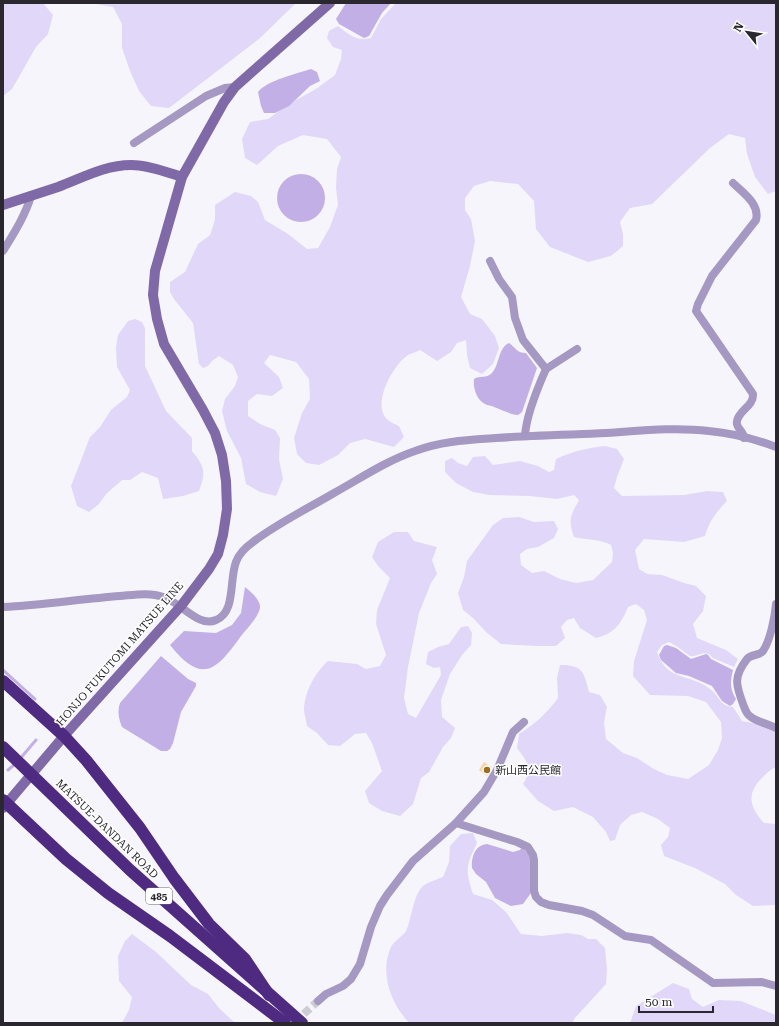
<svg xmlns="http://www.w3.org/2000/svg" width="779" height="1026" viewBox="0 0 779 1026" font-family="'Roboto Serif','Noto Sans JP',serif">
	<rect width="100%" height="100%" fill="#f7f5fc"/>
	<g fill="#e1d7f9">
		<path d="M3,3h40l10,12 -5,19 -12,13 -24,42 -9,7z"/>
		<path d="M90,3h206l-37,36 -90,69 -18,-2 -12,-15 -9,-20 -8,-23v-24l-9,-17z"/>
		<path d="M396,3h380v188l-8,3 -13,-17 -8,-23 -2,-16 -16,-4 -19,14 -58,56 -22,4 -10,14 3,12v12l-12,10 -23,6 -38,-15 -14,-18 -2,-28 -16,-17 -28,-3 -16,5 -9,12v12l6,9 4,22 -5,25 -9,31 9,17 12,5 13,17 4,12 -6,16 -11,10 -12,-6 -3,-13 -1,-15 -9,3 -6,9 -14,9 -17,-11c-3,2 -8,3 -12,5 -14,9 -36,47 -22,63 3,4 9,6 13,8l5,11 -10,10 -29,-8 -15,4 -12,12 -19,10 -13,-2 -9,-9 -3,-16 8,-25 8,-14 -1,-20 -13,-17 -26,-7 -6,8 15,14 4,11 -11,8 -15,-2 -9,7v15l12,8 15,6 5,8 -1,21 4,20 -7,17 -16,-4 -14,-8 -5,-26 -14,-27 -5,-20 3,-12 10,-13 3,-9 -5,-12 -14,-9 -7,5 -4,5 -5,2 -4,-4 -6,-41 -19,-24 -4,-7v-10l15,-10 13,-28 12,-9 5,-15v-15l20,-13 16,4 7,6 7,18 23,14 19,15 11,-1 12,-21 8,-22 -2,-17 1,-19 4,-12 -14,-18 -24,-4 -25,11 -21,19 -12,-7 -3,-19 8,-17 18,-3 21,-15 27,-15 19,-14 6,-16 1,-9 -9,-3 -6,-9 2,-7 9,-5c10,8 19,16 33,12l10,-19z"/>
		<path d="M135,319l7,3 3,6v38l21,45 26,27v13c13,16 14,21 7,40l-16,5 -20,3 -5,-21 -16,-6 -12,8h-8l-16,14 -7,10 -10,8 -12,-6 -6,-20 19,-49 10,-10 11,-17 16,-13 3,-7 -13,-23 -1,-19 2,-13 10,-14z"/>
		<path d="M605,446l12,3 7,10 -7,18 -3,11 8,8 62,-1 23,-4 16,1 4,9c-11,11 -18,21 -22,35l-21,6 -40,-3 -9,11 4,19 8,5 15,1 22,8 12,3 10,10 -3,15 -10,13 4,14 29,12 12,9 -4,8 -21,-9 -4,-4 -5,-1 -10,3h-4l-12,-9 -9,-5 -7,3 -5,7c10,30 33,21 53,37 10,7 9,17 23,18l9,14 20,4 14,6v36c-5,2 -9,6 -13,10 -17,16 -14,30 1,46l12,1v81l-23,1 -17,-11 -11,-11 -30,-16 -31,-12 -3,-11 7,-8 2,-9 -12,-9 -16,-7 -11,3 -11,10 -5,15 -5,1 -4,-9 -13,-15 -20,-10 -19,4 -16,-10 -15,-17c10,-16 4,-23 -6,-36l2,-14c16,-10 28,-21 39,-36l-1,-20 3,-13c23,0 24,7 29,27l11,3 7,12 -3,15 2,17 17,14 14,5 17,11 13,6 21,4 21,-14 9,-15 4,-12 -1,-16 -15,-20 -18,-6 -38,-1 -17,-19 1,-15 13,-41 -3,-10 -8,-6 -8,3c-7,17 -13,26 -32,31l-16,-10 -6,-10 -7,2 -6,7 4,11 -9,8h-19l-36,-2 -15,-12 -13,-14 -10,-8 -5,-17 6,-16 3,-16 26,-36 10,-7 16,-1 15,5 20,-1 4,8 -4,9 -16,9 -11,2 -7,5 1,11 11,8 12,-2 16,8 16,4 17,-3 19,-18 1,-9 -2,-8c-11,-6 -24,-5 -37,-8 -6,-19 -4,-20 5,-37l-5,-5 -17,4 -27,-3 -41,-1 -16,-3 -17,-9 -11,-11v-11l7,-3 6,5 9,3 6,-9 12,-1 8,9 27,-4 18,5 11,6 5,-2 2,-11c17,-8 31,-11 49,-13z"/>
		<path d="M394,532h14l6,9 23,6 -5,13 5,14 -6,9 -12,30 -11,54 -4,31 4,16 8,4 25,-43 -1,-8 -6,1 -8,-4 2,-12 10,-5 11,-3 12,-17 7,-1 4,7 -1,12 -9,10 -12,19 -9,26 1,17 13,11 -4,10 -8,9 -14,25 -8,6 -8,26 -13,12 -18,-5 -13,-8 -4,-12 17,-20 -10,-28 -6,-10 -11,1 -15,12 -12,-1 -11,-12 -10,-7c-1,-5 -2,-10 -3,-15 0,-19 11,-38 24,-50l29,3 9,5 14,-3 6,-11 -10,-31 1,-14 13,-32 -12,-12 -6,-9 6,-15z"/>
		<path d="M473,833l4,10c-11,23 -12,26 -4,51l19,6 14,12 15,22 21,2 25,-3 14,2 7,4h8l9,9 2,22 -1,14 -32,35 -1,4h-164c-18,-20 -30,-50 -18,-76 3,-6 11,-10 15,-16 6,-12 7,-40 20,-47 5,-3 12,-5 17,-7l6,-15 1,-16 11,-12z"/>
		<path d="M132,934l24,18 35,33 17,9 11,14 16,15h-113l7,-13 3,-13 -13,-16 -1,-25 7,-15z"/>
		<path d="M673,983l16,6 3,10 11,8 16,-7 22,1 35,14v8h-146l6,-17z"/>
	</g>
	<g fill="#c1afe6">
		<path d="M346,3h45l-9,10 -13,23 -5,2 -25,-14 -3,-5z"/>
		<path d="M311,69l6,3 3,9 -10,5 -21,20 -14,7h-11l-3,-7 -3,-14c8,-11 40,-19 53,-23z"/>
		<circle cx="301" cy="198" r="24"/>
		<path d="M509,343c7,5 8,10 17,10l11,15 -15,44 -4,3c-9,-1 -16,-5 -24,-8 -3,-2 -6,-1 -9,-3 -9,-4 -12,-17 -11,-25 6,-4 12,0 18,-6 8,-9 6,-25 17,-30z"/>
		<path d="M245,587c5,4 16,13 15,21 -2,10 -13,20 -19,28 -25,35 -39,49 -71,9l14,-14 32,2 16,-8 9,-12z"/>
		<path d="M667,645l9,3 15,11 15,-5 2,1 3,4 22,11c-3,11 -3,20 3,29l-3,5 -3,2 -8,-5 -10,-15 -23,-10 -13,-3 -15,-13 -2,-5 5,-9z"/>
		<path d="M161,656l27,23 8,4v3l-15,26 -8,31 -3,6 -3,2h-6l-39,-24c-3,-8 -5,-15 -2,-24z"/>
		<path d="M487,844l26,8 7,-2 2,-3 9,10v36l-8,11 -12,2 -16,-8 -9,-16 -10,-8 -4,-6c-1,-11 3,-23 15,-24z"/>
	</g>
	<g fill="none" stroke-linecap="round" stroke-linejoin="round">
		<g stroke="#c1afe6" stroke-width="3">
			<path d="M3,670l32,29"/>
			<path d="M19,760l17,-20"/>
			<path d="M8,770l7,-6"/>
		</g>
	</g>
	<path fill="#f9d3a0" d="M484,762l8,6 -5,8 -8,-6z"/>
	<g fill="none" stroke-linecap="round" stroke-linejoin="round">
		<path stroke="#ceccd3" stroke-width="8" stroke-dasharray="8 4" stroke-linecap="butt" d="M295,1022l23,-21"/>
		<g stroke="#a598c3" stroke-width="8">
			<path d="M134,143l72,-47 19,-8 10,-1"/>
			<path d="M733,183c10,10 27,21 23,37l-44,56 -14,28 -2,7 57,83c1,12 -14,16 -16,27 -2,7 7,10 7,17"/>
			<path d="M3,251c11,-18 22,-35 28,-55"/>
			<path d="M490,261l9,18 13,18 3,21 8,22 23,29c-8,18 -20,47 -21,67"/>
			<path d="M546,369l31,-20"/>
			<path d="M776,604c-1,13 -6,37 -13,47 -4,5 -12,3 -16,8 -14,18 -11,26 -4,45 2,5 3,10 8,13 7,5 17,7 25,11"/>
			<path d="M3,607c39,-2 78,-8 117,-11 13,-1 30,-4 43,1 18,5 35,31 53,23 20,-8 13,-40 20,-58 3,-9 10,-15 17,-20 25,-19 54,-33 81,-49 27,-15 52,-32 81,-42 27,-10 53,-11 81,-13 29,-2 58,-3 87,-4 41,-1 84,-8 126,-3 22,2 46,8 67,16"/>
			<path d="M456,823l28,-31 13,-22 16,-38 11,-10"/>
			<path d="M318,1001l8,-7 17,-8 8,-7 9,-15 11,-37 9,-21 7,-11 26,-34 43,-38 61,19 11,5 5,8 1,5v31l2,6 5,5 8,3 33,6 11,4 32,21 26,4 62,43 49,-1 14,4"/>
		</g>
		<g stroke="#7f6aa7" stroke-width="10">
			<path d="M3,205c18,-6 37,-12 55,-18 24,-9 47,-22 73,-22 17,0 35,7 51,12"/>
			<path d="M3,808l61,-72 117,-130 28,-37 9,-15 5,-19 4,-26 -1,-28 -4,-26 -7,-22 -12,-23 -39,-66 -7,-25 -4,-24 2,-24 27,-94 42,-75 11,-15 95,-84"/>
		</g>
		<g stroke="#4e2a80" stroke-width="12">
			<path d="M3,681l61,55 22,24 54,68 34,50 35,46 36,35 24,36"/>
			<path d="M3,747l127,123 172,153"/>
			<path d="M3,800l63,59 42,34 62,43 115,87"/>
		</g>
	</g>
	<circle fill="#9e6e21" stroke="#fff" stroke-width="1.5" cx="487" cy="770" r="4"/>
	<g text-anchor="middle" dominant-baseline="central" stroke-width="3" stroke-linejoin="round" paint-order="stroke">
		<rect fill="#fff" stroke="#6a686d" stroke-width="1" x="146" y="888" width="26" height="16" rx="3"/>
		<g font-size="10" font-weight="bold" fill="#2a282e">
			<text x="159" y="896">485</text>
		</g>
		<g font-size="11" fill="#2a282e" stroke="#fff">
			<text transform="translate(120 654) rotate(-49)">HONJO FUKUTOMI MATSUE LINE</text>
			<text transform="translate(107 829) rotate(44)">MATSUE-DANDAN ROAD</text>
		</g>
		<g font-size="11" fill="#2a282e" stroke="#fff" text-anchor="start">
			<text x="495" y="770">新山西公民館</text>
		</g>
	</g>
	<rect width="779" height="1026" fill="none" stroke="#2a282e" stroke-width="8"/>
	<g transform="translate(747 32) rotate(300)" stroke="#ffffff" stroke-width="3" paint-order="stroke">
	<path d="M0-3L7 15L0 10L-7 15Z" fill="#2a282e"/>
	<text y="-6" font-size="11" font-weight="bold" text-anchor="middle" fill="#2a282e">N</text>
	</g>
	<path d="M639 1006v6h74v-6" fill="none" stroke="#2a282e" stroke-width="2"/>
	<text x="645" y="1006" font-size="12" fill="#2a282e" stroke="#ffffff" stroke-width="3" paint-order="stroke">50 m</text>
</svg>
